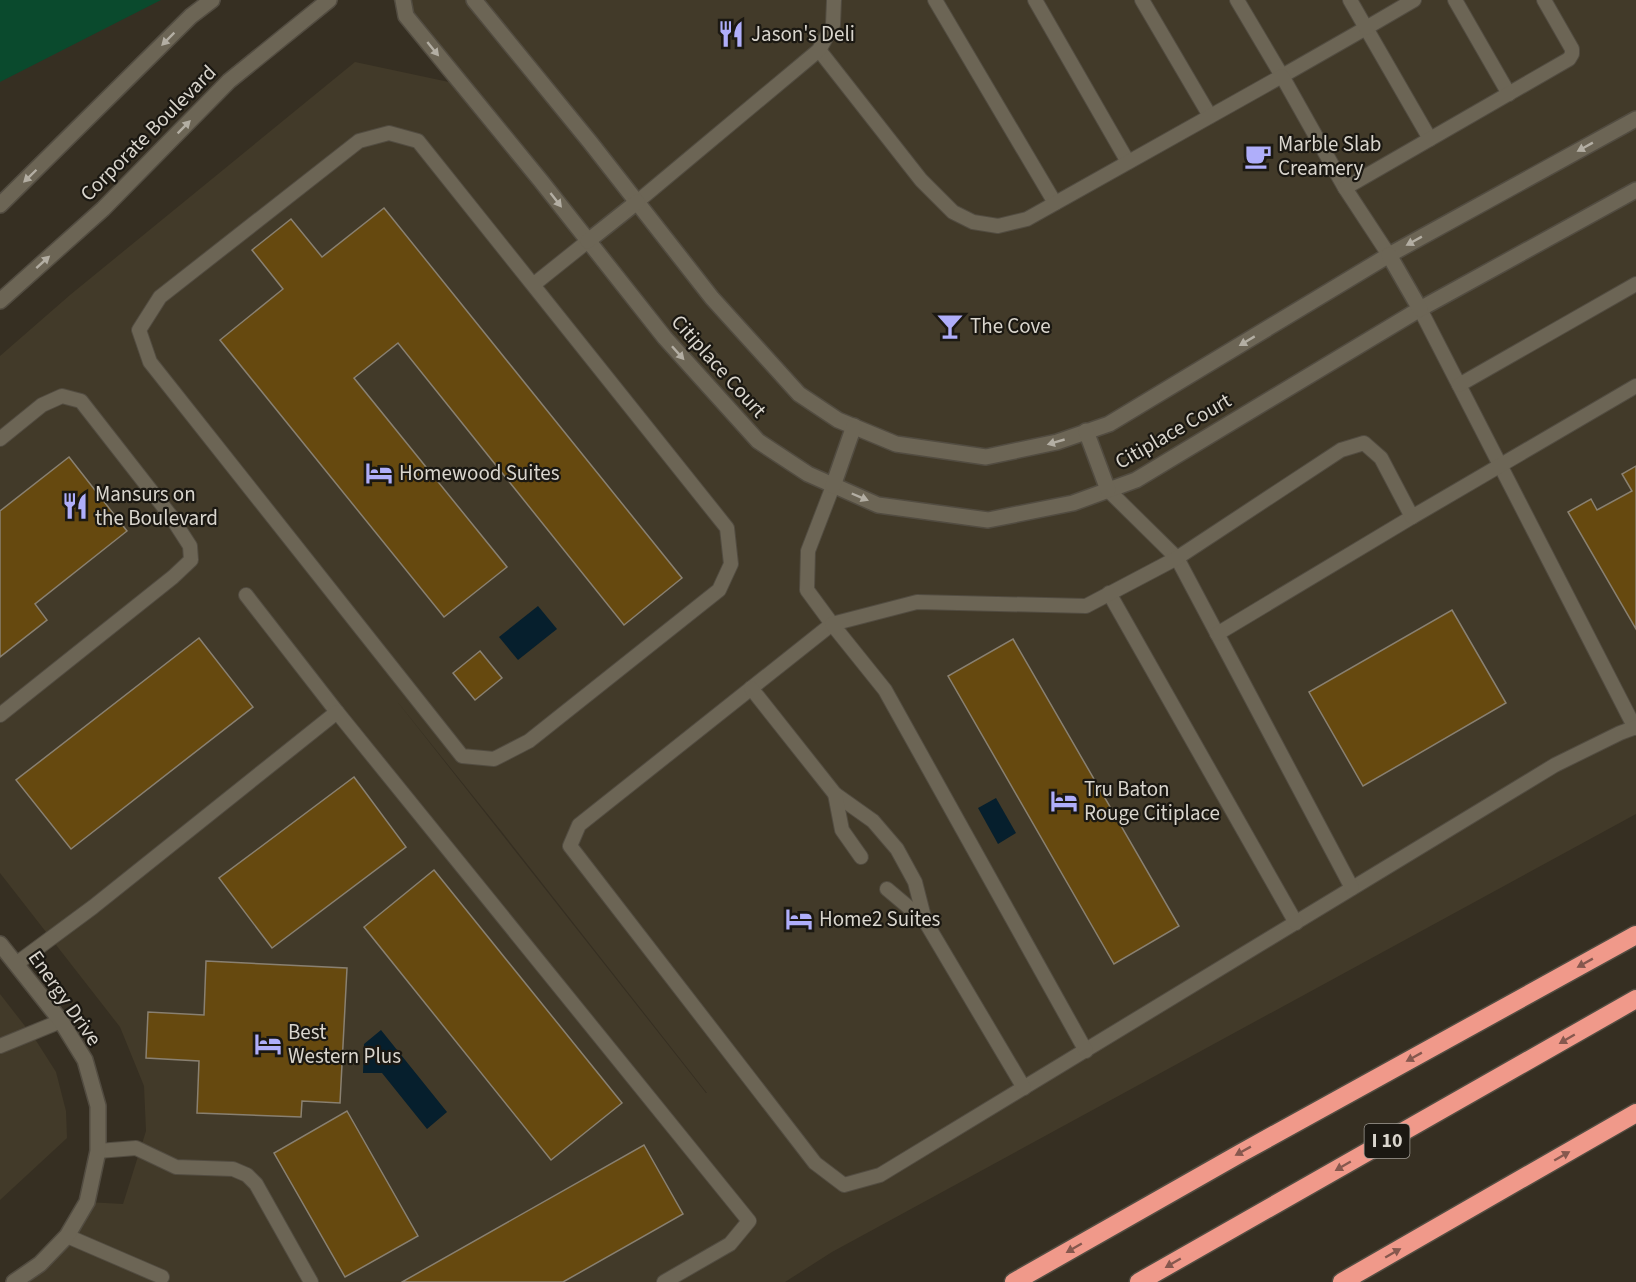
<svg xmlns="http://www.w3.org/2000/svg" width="1636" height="1282" viewBox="0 0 1636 1282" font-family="'Source Sans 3',sans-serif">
	<rect width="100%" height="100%" fill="#362f22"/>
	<g fill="#423a29" fill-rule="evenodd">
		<path d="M393,0h1243v814l-804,438 -47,30h-771l26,-18 47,-62 36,2 23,-73 -2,-45 -24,-59 -120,-154v-517l70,-61 285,-233 108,23zM396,700l106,132 205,261h-1z"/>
		<path d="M0,994l35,45 21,33 10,39 1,27 -67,62z"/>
	</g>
	<path fill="#0a4a2d" d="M0,0h161l-161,82z"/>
	<g fill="#061f2d">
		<path d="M538,606l19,23 -39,31 -19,-23z"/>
		<path d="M996,798l20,35 -18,11 -20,-36z"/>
		<path d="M381,1030l66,82 -20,17 -45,-56h-19l1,-29z"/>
	</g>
	<g fill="#66490f" stroke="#898071" stroke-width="1.5">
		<path d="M384,208l298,370 -58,47 -226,-282 -44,35 153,189 -63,50 -224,-277 63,-51 -31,-39 39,-31 31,38z"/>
		<path d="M69,457l58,74 -92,73 12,16 -47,37v-146z"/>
		<path d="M1636,466v163l-68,-117 23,-13 6,11 35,-19 -10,-17z"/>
		<path d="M1452,610l54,93 -143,83 -54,-94z"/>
		<path d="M199,638l54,69 -182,142 -55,-69z"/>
		<path d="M1013,639l166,287 -65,38 -166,-288z"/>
		<path d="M480,651l22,27 -27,22 -22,-27z"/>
		<path d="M354,777l52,70 -134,101 -53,-70z"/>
		<path d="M434,870l188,233 -71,57 -187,-233z"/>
		<path d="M206,961l141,7 -7,135 -38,-2 -1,16 -104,-4 2,-52 -53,-3 2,-46 56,3z"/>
		<path d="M347,1111l71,125 -73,41 -71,-124z"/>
		<path d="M644,1145l39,69 -120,68h-161z"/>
	</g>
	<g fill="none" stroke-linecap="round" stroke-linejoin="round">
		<defs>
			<g id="lane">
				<path d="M935,0l120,203"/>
				<path d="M1035,0l93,162"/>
				<path d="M1142,0l68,116"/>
				<path d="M1237,0l45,76 84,-48 64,111"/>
				<path d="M1350,0l16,28 48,-28"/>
				<path d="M1455,0l54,94"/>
				<path d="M819,50l102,130 32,32 20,10 25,4 29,-7 255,-143 63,112"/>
				<path d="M637,202l182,-152 14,-25 1,-25"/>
				<path d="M1389,255l-44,-67 224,-129 3,-5v-5l-28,-49"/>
				<path d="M533,285l-115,-144 -29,-8 -30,8 -199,156 -21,33 11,32 312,394 32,3 35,-18 190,-151 12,-26 -4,-36 -194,-243 55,-44"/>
				<path d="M1420,309l215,419"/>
				<path d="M1459,385l177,-101"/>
				<path d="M0,439l42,-34 20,-9 19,5 89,114 20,31 1,14 -18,17 -173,138"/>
				<path d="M833,486l-25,65 -1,39 25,34 -253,201 -9,21 245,317 29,22 36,-10 675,-410 65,-32 16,-6"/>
				<path d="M1108,490l69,68 175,330"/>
				<path d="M1109,593l187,330"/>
				<path d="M246,595l91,117"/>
				<path d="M1217,634l195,-117"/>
				<path d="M751,688l84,106 38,27 24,28 18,33 10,39 99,167"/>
				<path d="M835,794l7,36 19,27"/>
				<path d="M887,889l38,32"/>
				<path d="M16,964l77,-57 244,-195 412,509 -19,23 -66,38"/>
				<path d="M0,1046l61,-25"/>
				<path d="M1086,1051l-201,-361 -53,-66 85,-22 169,4 91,-48 164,-108 23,-7 17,15 31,59 224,-131"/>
				<path d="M98,1151l38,-3 40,19 57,2 14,6 9,9 55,98"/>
				<path d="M67,1236l95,41"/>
			</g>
			<g id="street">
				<path d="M403,0l3,16 135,165 124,157 93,103 50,33 70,31 110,15 85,-17 63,-23 284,-171 216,-119"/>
				<path d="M474,0l116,142 122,156 87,96 39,26 58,24 90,13 71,-15 52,-18 280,-169 247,-136"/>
				<path d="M588,241l49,-39"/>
				<path d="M1389,255l31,54"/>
				<path d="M1086,431l22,59"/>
				<path d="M833,486l21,-60"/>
				<path d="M0,944l61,77 24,39 13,46v45l-11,51 -20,34 -27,28 -26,18"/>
			</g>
			<g id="secondary">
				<path d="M0,205l191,-189 21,-16"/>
				<path d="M0,301l103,-92 126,-128 100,-81"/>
			</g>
			<g id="highway">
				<path d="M1014,1282l227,-129 395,-218"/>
				<path d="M1139,1282l497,-283"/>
				<path d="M1342,1282l294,-169"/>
			</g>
		</defs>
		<use href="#lane" stroke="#524c41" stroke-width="16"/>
		<use href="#street" stroke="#524c41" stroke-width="18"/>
		<use href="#secondary" stroke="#524c41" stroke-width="18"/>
		<use href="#highway" stroke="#524c41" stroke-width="21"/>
		<use href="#lane" stroke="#6c6555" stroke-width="14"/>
		<use href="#street" stroke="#6c6555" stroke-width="15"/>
		<use href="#secondary" stroke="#6c6555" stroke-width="15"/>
		<use href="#highway" stroke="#f0998a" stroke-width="18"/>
	</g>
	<defs><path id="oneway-solid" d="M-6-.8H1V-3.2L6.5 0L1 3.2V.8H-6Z" transform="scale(1.5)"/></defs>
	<g fill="#b3aea3">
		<use href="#oneway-solid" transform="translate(168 39) rotate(135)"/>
		<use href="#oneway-solid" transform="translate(433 49) rotate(51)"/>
		<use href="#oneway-solid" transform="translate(184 127) rotate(-45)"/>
		<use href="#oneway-solid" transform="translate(1585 147) rotate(151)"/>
		<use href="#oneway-solid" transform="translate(30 176) rotate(136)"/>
		<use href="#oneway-solid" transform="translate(556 200) rotate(52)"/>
		<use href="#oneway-solid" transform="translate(1414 241) rotate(151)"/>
		<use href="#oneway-solid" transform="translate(43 262) rotate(-42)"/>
		<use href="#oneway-solid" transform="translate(1247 341) rotate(149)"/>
		<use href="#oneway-solid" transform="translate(678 353) rotate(48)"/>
		<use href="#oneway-solid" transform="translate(1056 442) rotate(164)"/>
		<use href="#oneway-solid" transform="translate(860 497) rotate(23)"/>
	</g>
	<g fill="#86584e">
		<use href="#oneway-solid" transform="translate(1585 963) rotate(151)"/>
		<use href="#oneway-solid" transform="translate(1567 1039) rotate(150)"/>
		<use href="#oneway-solid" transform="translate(1414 1057) rotate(151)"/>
		<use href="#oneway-solid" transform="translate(1243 1151) rotate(151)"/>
		<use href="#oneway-solid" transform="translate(1562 1156) rotate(-30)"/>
		<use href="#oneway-solid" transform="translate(1343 1166) rotate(150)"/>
		<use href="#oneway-solid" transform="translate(1074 1248) rotate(150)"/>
		<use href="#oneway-solid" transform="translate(1393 1253) rotate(-30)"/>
		<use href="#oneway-solid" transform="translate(1173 1263) rotate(150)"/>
	</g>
	<defs>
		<symbol id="restaurant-bare" viewBox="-9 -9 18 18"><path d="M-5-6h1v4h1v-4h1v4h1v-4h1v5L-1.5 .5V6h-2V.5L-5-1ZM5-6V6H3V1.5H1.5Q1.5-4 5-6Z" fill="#afaefa" stroke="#1b1812" stroke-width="2.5" paint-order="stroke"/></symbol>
		<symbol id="cafe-bare" viewBox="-9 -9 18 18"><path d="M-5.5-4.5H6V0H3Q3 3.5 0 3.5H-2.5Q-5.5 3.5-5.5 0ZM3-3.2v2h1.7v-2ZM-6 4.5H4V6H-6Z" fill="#afaefa" stroke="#1b1812" stroke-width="2.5" paint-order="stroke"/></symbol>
		<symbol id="bar-bare" viewBox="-9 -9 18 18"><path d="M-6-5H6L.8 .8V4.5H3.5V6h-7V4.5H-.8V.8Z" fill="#afaefa" stroke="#1b1812" stroke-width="2.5" paint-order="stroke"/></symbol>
		<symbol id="hotel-bare" viewBox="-9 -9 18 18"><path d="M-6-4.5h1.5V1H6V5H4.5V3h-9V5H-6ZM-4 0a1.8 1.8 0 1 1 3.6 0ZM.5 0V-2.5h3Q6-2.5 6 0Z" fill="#afaefa" stroke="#1b1812" stroke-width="2.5" paint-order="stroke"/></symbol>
	</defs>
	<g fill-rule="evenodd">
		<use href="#restaurant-bare" x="712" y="15" width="38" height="38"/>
		<use href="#cafe-bare" x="1239" y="137" width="38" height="38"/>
		<use href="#bar-bare" x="931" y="307" width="38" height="38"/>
		<use href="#hotel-bare" x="360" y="454" width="38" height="38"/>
		<use href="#restaurant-bare" x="56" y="487" width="38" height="38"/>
		<use href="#hotel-bare" x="1045" y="782" width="38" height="38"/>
		<use href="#hotel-bare" x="780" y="900" width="38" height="38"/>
		<use href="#hotel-bare" x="249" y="1025" width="38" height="38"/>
	</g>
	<g text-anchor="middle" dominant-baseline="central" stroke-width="4.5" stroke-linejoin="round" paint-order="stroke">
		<rect fill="#1b1812" stroke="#a09c95" stroke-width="1.5" x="1364.5" y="1124" width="45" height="34" rx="4.5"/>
		<g font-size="20" font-weight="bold" fill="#d9d5cd">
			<text x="1387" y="1141">I 10</text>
		</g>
		<g font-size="21" fill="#d9d5cd" stroke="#1b1812" text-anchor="start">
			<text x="751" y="34">Jason's Deli</text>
			<text x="1278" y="144">Marble Slab<tspan x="1278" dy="24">Creamery</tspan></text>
			<text x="970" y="326">The Cove</text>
			<text x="399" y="473">Homewood Suites</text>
			<text x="95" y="494">Mansurs on<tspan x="95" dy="24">the Boulevard</tspan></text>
			<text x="1084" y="789">Tru Baton<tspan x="1084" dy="24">Rouge Citiplace</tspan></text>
			<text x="819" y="919">Home2 Suites</text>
			<text x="288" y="1032">Best<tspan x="288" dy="24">Western Plus</tspan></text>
		</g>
		<g font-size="21" fill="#d9d5cd" stroke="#1b1812">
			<text transform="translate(148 133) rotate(-45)">Corporate Boulevard</text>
			<text transform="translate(719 366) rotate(48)">Citiplace Court</text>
			<text transform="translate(1173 431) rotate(-30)">Citiplace Court</text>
			<text transform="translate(65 998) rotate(55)">Energy Drive</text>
		</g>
	</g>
</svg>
